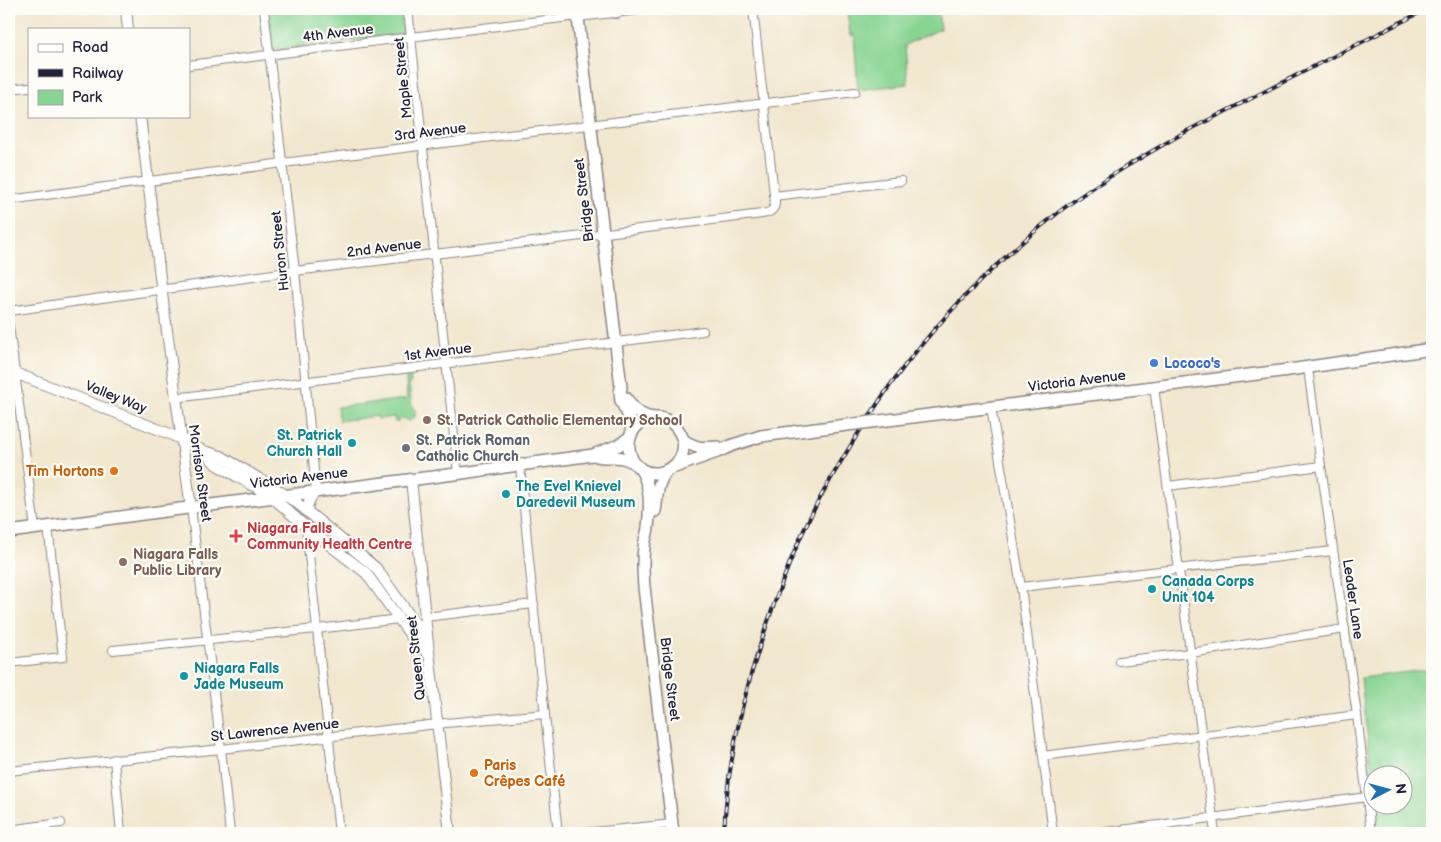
<svg xmlns="http://www.w3.org/2000/svg" width="1441" height="842" viewBox="0 0 1441 842" font-family="'Balsamiq Sans',sans-serif">
	<rect width="100%" height="100%" fill="#fdfcf7"/>
	<filter id="ink" filterUnits="userSpaceOnUse"><feTurbulence type="fractalNoise" baseFrequency=".02" numOctaves="2"/><feDisplacementMap in="SourceGraphic" scale="10" xChannelSelector="R" yChannelSelector="G"/><feConvolveMatrix kernelMatrix="1 2 1 2 8 2 1 2 1" color-interpolation-filters="sRGB"/></filter>
	<filter id="wash" filterUnits="userSpaceOnUse"><feTurbulence type="fractalNoise" baseFrequency=".0096" numOctaves="4" result="noise"/><feDisplacementMap in="SourceGraphic" scale="20" xChannelSelector="R" yChannelSelector="G"/><feGaussianBlur stdDeviation="1.12" result="paint"/><feColorMatrix in="noise" values="0 0 0 0 0 0 0 0 0 0 0 0 0 0 0 0 0 1.4 0 .05"/><feComposite in="paint" operator="in"/></filter>
	<g filter="url(#wash)">
		<rect width="100%" height="100%" fill="#f1e7ce"/>
		<g fill="#88d491" stroke="#557b66">
			<path d="M267,9h134l3,25 -132,16z"/>
			<path d="M847,9h91l2,20 -35,16 3,39 -50,6 -4,-55h-4z"/>
			<path d="M406,375h4l1,7 -2,2 3,23 3,3v7l-6,4 -7,-3 -2,1 -2,3h-3l-1,-5 -16,2 -1,-3 -38,5 -2,-14 70,-8z"/>
			<path d="M1432,669v164h-53l-3,-28 28,-1v-30h-30l-1,12 -12,-108z"/>
		</g>
	</g>
	<g filter="url(#ink)">
		<g fill="none" stroke-linecap="round" stroke-linejoin="round">
			<defs>
				<g id="minor">
					<path d="M264,9l31,262 21,220"/>
					<path d="M408,9l50,464"/>
					<path d="M189,65l389,-49"/>
					<path d="M9,89l20,-2"/>
					<path d="M774,196l127,-15"/>
					<path d="M9,200l274,-37 572,-71"/>
					<path d="M9,311l286,-40 467,-57c8,-1 13,-4 13,-12l-22,-193"/>
					<path d="M9,326l26,203"/>
					<path d="M1308,368l13,98 36,249 14,118"/>
					<path d="M1154,387l61,446"/>
					<path d="M175,398l528,-67"/>
					<path d="M991,407l30,180 32,246"/>
					<path d="M520,466l18,186 20,181"/>
					<path d="M1168,486l153,-20"/>
					<path d="M191,508l30,241 9,84"/>
					<path d="M306,527l33,306"/>
					<path d="M1021,587l312,-36"/>
					<path d="M425,617l109,-13"/>
					<path d="M113,650l213,-22 73,-9"/>
					<path d="M1119,661l71,-8 155,-24"/>
					<path d="M9,663l54,-6 -15,-130"/>
					<path d="M1043,756l314,-41"/>
					<path d="M114,759l7,74"/>
					<path d="M9,771l212,-22 225,-26 99,-9"/>
					<path d="M9,830l52,-7"/>
					<path d="M584,833l88,-9"/>
					<path d="M1099,833l268,-36"/>
				</g>
				<g id="tertiary">
					<path d="M126,9l2,20"/>
					<path d="M578,16l61,-7"/>
					<path d="M140,116l24,193 27,199"/>
					<path d="M9,374l6,-1 155,61 34,17 17,5 54,32 22,15 79,65 51,72"/>
					<path d="M205,452l12,13 54,31 35,31 60,46 45,63 18,19"/>
					<path d="M411,479l14,138 25,216"/>
					<path d="M307,512c0,-8 3,-15 9,-21"/>
				</g>
				<g id="secondary">
					<path d="M577,9l44,378c-3,18 4,18 9,32 2,4 1,8 2,13"/>
					<path d="M600,9l16,3"/>
					<path d="M626,398c5,9 11,16 22,19 4,1 7,1 11,1 9,1 17,7 21,15 5,8 4,18 0,26 -4,6 -10,11 -18,13 -34,9 -48,-42 -12,-54"/>
					<path d="M945,413l344,-43 143,-21"/>
					<path d="M683,440c14,9 18,8 35,7"/>
					<path d="M597,456c16,3 20,-2 36,6"/>
					<path d="M639,467c13,18 11,41 9,61 -1,7 -4,13 -4,20 -2,13 -1,26 0,39l29,246"/>
					<path d="M672,468l45,-16 16,-7 28,-9 78,-10"/>
					<path d="M655,511c3,-17 1,-27 12,-41"/>
					<path d="M9,532c138,-19 277,-37 415,-54 57,-7 113,-16 169,-23l26,-10 11,-8"/>
				</g>
			</defs>
			<use href="#minor" stroke="#8a8484" stroke-width="10"/>
			<use href="#tertiary" stroke="#8a8484" stroke-width="12"/>
			<use href="#secondary" stroke="#8a8484" stroke-width="14"/>
			<use href="#minor" stroke="#fff" stroke-width="8"/>
			<use href="#tertiary" stroke="#fff" stroke-width="10"/>
			<use href="#secondary" stroke="#fff" stroke-width="11"/>
			<defs>
				<path id="rail" d="M724,833c3,-66 17,-131 38,-194 12,-36 25,-72 41,-107 16,-35 36,-68 56,-100 11,-16 21,-33 32,-48 48,-66 108,-126 173,-176 39,-29 81,-53 123,-77l240,-122"/>
			</defs>
			<use href="#rail" stroke="#22223b" stroke-width="4"/>
			<use href="#rail" stroke="#fdfcf7" stroke-width="2" stroke-dasharray="5.5" stroke-linecap="butt"/>
			<defs>
				<path id="secondary-bridge" d="M839,426l106,-13"/>
			</defs>
			<use href="#secondary-bridge" stroke="#8a8484" stroke-width="14" stroke-linecap="butt"/>
			<use href="#secondary-bridge" stroke="#fff" stroke-width="11"/>
		</g>
	</g>
	<circle fill="#3f7fe0" stroke="#fdfcf7" stroke-width="2" cx="1154" cy="363" r="5"/>
	<g fill="#8d6e63" stroke="#fdfcf7" stroke-width="2">
		<circle cx="427" cy="420" r="5"/>
		<circle cx="123" cy="562" r="5"/>
	</g>
	<g fill="#0f9aa8" stroke="#fdfcf7" stroke-width="2">
		<circle cx="352" cy="443" r="5"/>
		<circle cx="506" cy="494" r="5"/>
		<circle cx="1152" cy="589" r="5"/>
		<circle cx="184" cy="676" r="5"/>
	</g>
	<circle fill="#6b7280" stroke="#fdfcf7" stroke-width="2" cx="406" cy="448" r="5"/>
	<g fill="#e8710a" stroke="#fdfcf7" stroke-width="2">
		<circle cx="114" cy="471" r="5"/>
		<circle cx="474" cy="773" r="5"/>
	</g>
	<path fill="#e0444e" stroke="#fdfcf7" stroke-width="2" d="M233.5 528.5h5v5h5v5h-5v5h-5v-5h-5v-5h5z"/>
	<g text-anchor="middle" dominant-baseline="central" stroke-width="4.5" stroke-linejoin="round" paint-order="stroke">
		<g font-size="14" fill="#22223b" stroke="#fdfcf7">
			<text transform="translate(338 33) rotate(-7)">4th Avenue</text>
			<text transform="translate(403 78) rotate(-96)">Maple Street</text>
			<text transform="translate(430 132) rotate(-7)">3rd Avenue</text>
			<text transform="translate(584 200) rotate(-97)">Bridge Street</text>
			<text transform="translate(384 248) rotate(-7)">2nd Avenue</text>
			<text transform="translate(280 251) rotate(-96)">Huron Street</text>
			<text transform="translate(438 352) rotate(-7)">1st Avenue</text>
			<text transform="translate(1077 381) rotate(-7)">Victoria Avenue</text>
			<text transform="translate(116 397) rotate(22)">Valley Way</text>
			<text transform="translate(200 473) rotate(82)">Morrison Street</text>
			<text transform="translate(299 478) rotate(-7)">Victoria Avenue</text>
			<text transform="translate(1353 599) rotate(82)">Leader Lane</text>
			<text transform="translate(416 658) rotate(-96)">Queen Street</text>
			<text transform="translate(670 679) rotate(83)">Bridge Street</text>
			<text transform="translate(275 730) rotate(-6)">St Lawrence Avenue</text>
		</g>
		<g font-size="14" font-weight="bold" fill="#366cbe" stroke="#fdfcf7" text-anchor="start">
			<text x="1164" y="363">Lococo's</text>
		</g>
		<g font-size="14" font-weight="bold" fill="#785e54" stroke="#fdfcf7" text-anchor="start">
			<text x="437" y="420">St. Patrick Catholic Elementary School</text>
			<text x="133" y="554">Niagara Falls<tspan x="133" dy="16">Public Library</tspan></text>
		</g>
		<g font-size="14" font-weight="bold" fill="#0d838f" stroke="#fdfcf7" text-anchor="start">
			<text x="342" y="435" text-anchor="end">St. Patrick<tspan x="342" dy="16">Church Hall</tspan></text>
			<text x="516" y="486">The Evel Knievel<tspan x="516" dy="16">Daredevil Museum</tspan></text>
			<text x="1162" y="581">Canada Corps<tspan x="1162" dy="16">Unit 104</tspan></text>
			<text x="194" y="668">Niagara Falls<tspan x="194" dy="16">Jade Museum</tspan></text>
		</g>
		<g font-size="14" font-weight="bold" fill="#5b616d" stroke="#fdfcf7" text-anchor="start">
			<text x="416" y="440">St. Patrick Roman<tspan x="416" dy="16">Catholic Church</tspan></text>
		</g>
		<g font-size="14" font-weight="bold" fill="#c56008" stroke="#fdfcf7" text-anchor="end">
			<text x="104" y="471">Tim Hortons</text>
			<text x="484" y="765" text-anchor="start">Paris<tspan x="484" dy="16">Crêpes Café</tspan></text>
		</g>
		<g font-size="14" font-weight="bold" fill="#be3a42" stroke="#fdfcf7" text-anchor="start">
			<text x="247" y="528">Niagara Falls<tspan x="247" dy="16">Community Health Centre</tspan></text>
		</g>
	</g>
	<rect width="1441" height="842" fill="none" stroke="#fdfcf7" stroke-width="30"/>
	<rect x="28" y="28" width="162" height="90" fill="#fdfcf7" stroke="#a5a5ac"/>
	<rect x="38" y="44" width="25" height="8" fill="#ffffff" stroke="#a5a5ac"/>
	<text x="72" y="52" font-size="15" fill="#22223b">Road</text>
	<rect x="38" y="69" width="25" height="8" fill="#22223b" stroke="#a5a5ac"/>
	<text x="72" y="78" font-size="15" fill="#22223b">Railway</text>
	<rect x="38" y="90" width="25" height="15" fill="#88d491" stroke="#a5a5ac"/>
	<text x="72" y="102" font-size="15" fill="#22223b">Park</text>
	<g transform="translate(1388 790) rotate(84)"><circle r="24" fill="#fdfcf7" stroke="#a5a5ac"/>
	<path d="M0-4L9 19L0 12L-9 19Z" fill="#1f6fb2"/>
	<text y="-8" font-size="14" font-weight="bold" text-anchor="middle" fill="#22223b">N</text>
	</g>
</svg>
